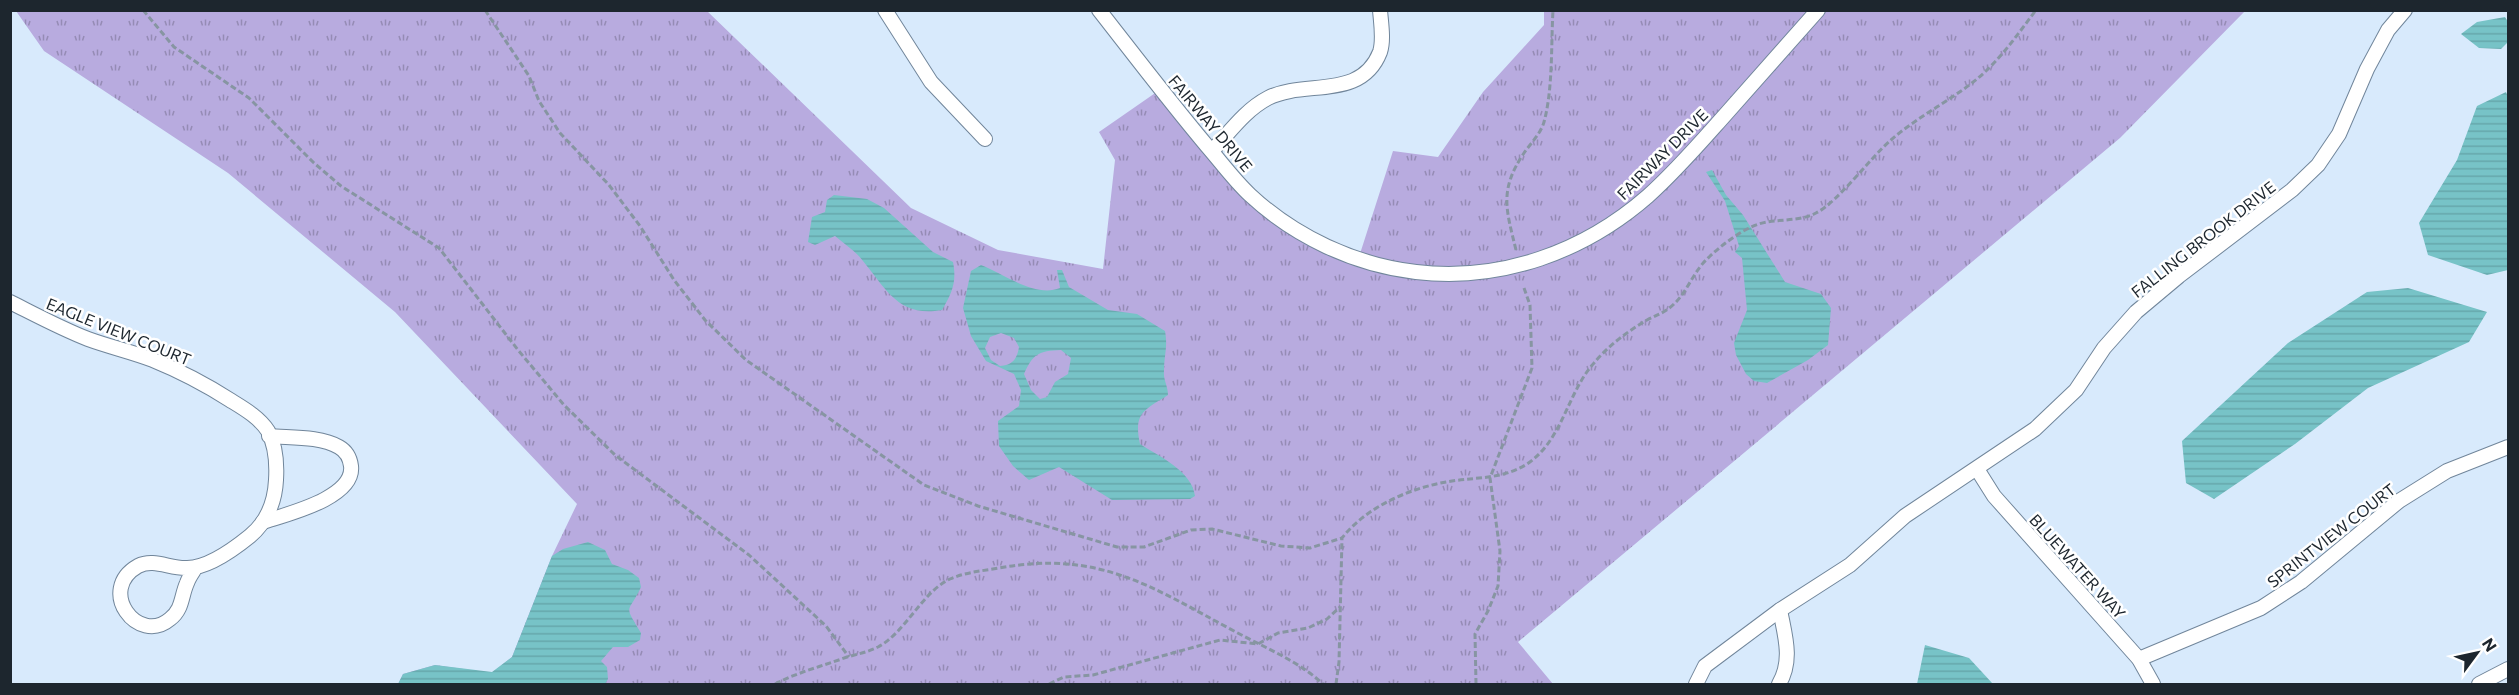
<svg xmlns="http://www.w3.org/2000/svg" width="2519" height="695" viewBox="0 0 2519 695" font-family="Commissioner,sans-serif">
	<defs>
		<pattern id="grass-tufts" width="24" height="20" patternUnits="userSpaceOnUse" patternTransform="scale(1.5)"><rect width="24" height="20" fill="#b8abdf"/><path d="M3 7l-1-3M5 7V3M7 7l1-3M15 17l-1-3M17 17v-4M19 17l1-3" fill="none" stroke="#958bb5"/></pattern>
		<pattern id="water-rules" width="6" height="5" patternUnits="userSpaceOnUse" patternTransform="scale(1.5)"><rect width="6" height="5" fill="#77c3c7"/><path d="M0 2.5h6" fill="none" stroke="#66a7ab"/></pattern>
	</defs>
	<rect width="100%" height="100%" fill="#d8eafc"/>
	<path fill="url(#grass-tufts)" d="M16,11h691l204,197 87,42 105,19 12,-109 -16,-28 62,-43 89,106 108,65 35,-109 45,6 45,-65 61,-67v-14h701l-125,127 -602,504 35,42h-1155l5,-10 32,-9 57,8 20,-16 40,-101 25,-52 -182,-192 -167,-139 -184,-122z"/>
	<g fill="url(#water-rules)" fill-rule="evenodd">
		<path d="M2505,17l3,5v20l-7,7 -22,-1 -18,-14 16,-12z"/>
		<path d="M2506,92l2,5v173l-21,5 -59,-20 -9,-32 38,-63 20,-54z"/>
		<path d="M1712,170l14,25 17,20 42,67 36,12 10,14 -3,37 -20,15 -41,23 -13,-2 -8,-7 -10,-19 -2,-12 13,-33 -5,-52 -7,-6 4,-6 -14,-45 -19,-29z"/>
		<path d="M834,195l33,4 17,9 49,44 20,10c4,20 -1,31 -11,48 -43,8 -56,-21 -79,-49 -7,-10 -19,-17 -28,-25l-20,9 -7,-3 4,-25 13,-5 2,-12z"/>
		<path d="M981,265c23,9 54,33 79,23l-3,-18h5l7,17 39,23 29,4 28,17c3,16 -1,24 -1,40 -1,8 4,15 4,24 -23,15 -35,17 -28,49 20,13 52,27 55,52l-5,3 -78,1 -53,-33 -30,13 -16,-14 -14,-20 -1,-25 21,-15 2,-16 -7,-16 -28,-13 -15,-25 -8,-28 8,-37zM1001,333l13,5 5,9c-2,12 -6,18 -19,19l-9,-6 -6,-12 5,-11zM1061,350l10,8 -3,16 -13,8 -8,15 -7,2 -9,-9 -7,-16c9,-20 14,-23 37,-24z"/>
		<path d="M2408,288l79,24 -18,30 -101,46 -73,56 -81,55 -28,-16 -4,-42 106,-98 79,-51z"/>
		<path d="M588,542l17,8 7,14 16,6 11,8 2,9c-13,28 -18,16 0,46l-1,7 -12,7h-15l-12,14 6,6 1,12 -3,5h-207l5,-10 32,-9 57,7 20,-15 40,-101 11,-7z"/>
		<path d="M1925,645l44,13 24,26h-76z"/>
	</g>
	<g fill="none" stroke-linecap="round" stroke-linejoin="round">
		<defs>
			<g id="street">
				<path d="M885,10l46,72 54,57"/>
				<path d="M1099,10c36,46 71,92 108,136 14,16 27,34 43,49 45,42 105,70 166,77 85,10 168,-20 232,-76 28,-25 52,-53 77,-81 31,-35 62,-70 93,-105"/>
				<path d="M1212,151c17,-18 33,-41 56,-53 37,-19 93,3 112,-46 4,-12 1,-29 0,-42"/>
				<path d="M10,302c26,13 52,27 78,37 22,8 44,13 65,21 27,11 52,24 77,40 13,8 29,17 38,31 8,15 9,33 8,49 -1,21 -9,42 -26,56 -16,13 -42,32 -63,32 -17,1 -33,-10 -49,-2 -42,24 0,80 32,53 13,-10 11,-23 17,-36 2,-6 6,-11 9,-16"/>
				<path d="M1977,469l17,27 145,163 14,25"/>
				<path d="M263,522c24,-8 92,-24 88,-56 -1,-8 -5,-15 -12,-19 -19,-11 -49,-9 -70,-11"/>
				<path d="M2139,659l122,-51 40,-26 98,-81 48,-30 61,-24"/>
				<path d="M1696,684l9,-18 75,-56 70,-45 55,-49 130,-87 41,-39 28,-42 32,-36 43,-36 113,-86 26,-25 21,-31 28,-65 21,-39 17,-20"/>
				<path d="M1779,684c14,-24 6,-48 1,-74"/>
				<path d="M2479,684l29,-15"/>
			</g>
		</defs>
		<use href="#street" stroke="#71869b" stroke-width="16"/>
		<g stroke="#8795a2" stroke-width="3" stroke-dasharray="6 3" stroke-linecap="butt">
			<path d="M143,10l31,37 75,51 65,65 27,23 98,62 79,102 46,55 51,50 134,100 77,71 23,31"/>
			<path d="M485,10l44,66 10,25 21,32 49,52 31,41 34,54 31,40 41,40 178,125 54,21 139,41h27l47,-17 21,-1 69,17 29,2 32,-10"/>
			<path d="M1516,250c-10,-41 -17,-60 8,-97 7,-10 17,-20 20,-31 9,-33 7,-77 9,-112"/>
			<path d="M775,684c23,-12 48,-18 72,-27 11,-3 21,-5 31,-10 28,-15 44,-55 72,-68 16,-7 32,-8 49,-11 100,-18 151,18 235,63 31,17 63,29 89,53"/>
			<path d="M1049,684l15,-7 29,-2 127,-35 38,4 20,-11 30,-5 19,-9 13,-12"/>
			<path d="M1336,684l3,-22 3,-124c25,-32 70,-51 110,-57 27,-4 51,-2 75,-17 36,-24 40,-71 67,-101 14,-17 34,-32 53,-43 10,-5 19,-8 27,-16 13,-12 19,-31 32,-44 15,-15 41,-35 61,-38 17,-3 34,-1 49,-9 22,-11 54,-55 75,-73 26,-23 59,-39 86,-61 23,-19 41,-45 59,-69"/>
			<path d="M1476,684l-1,-50 13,-23 10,-25 2,-35 -10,-73 42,-110 -2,-63 -6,-17"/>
		</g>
		<use href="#street" stroke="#fff" stroke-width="14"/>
	</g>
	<g text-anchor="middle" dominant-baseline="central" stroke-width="5" stroke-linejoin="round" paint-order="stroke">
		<g font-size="16" fill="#1d262e" stroke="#fff">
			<text transform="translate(1211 123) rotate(50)">FAIRWAY DRIVE</text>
			<text transform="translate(1662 154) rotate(-45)">FAIRWAY DRIVE</text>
			<text transform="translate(2203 239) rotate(-38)">FALLING BROOK DRIVE</text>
			<text transform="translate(119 331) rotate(22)">EAGLE VIEW COURT</text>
			<text transform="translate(2331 535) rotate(-38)">SPRINTVIEW COURT</text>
			<text transform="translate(2078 566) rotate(48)">BLUEWATER WAY</text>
		</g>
	</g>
	<rect width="2519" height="695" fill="none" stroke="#1d262e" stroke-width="24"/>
	<g transform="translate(2477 653) rotate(57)" stroke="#ffffff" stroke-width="4.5" paint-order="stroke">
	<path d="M0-4.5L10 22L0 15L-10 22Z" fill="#1d262e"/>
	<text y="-9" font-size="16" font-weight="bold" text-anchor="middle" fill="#1d262e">N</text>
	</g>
</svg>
